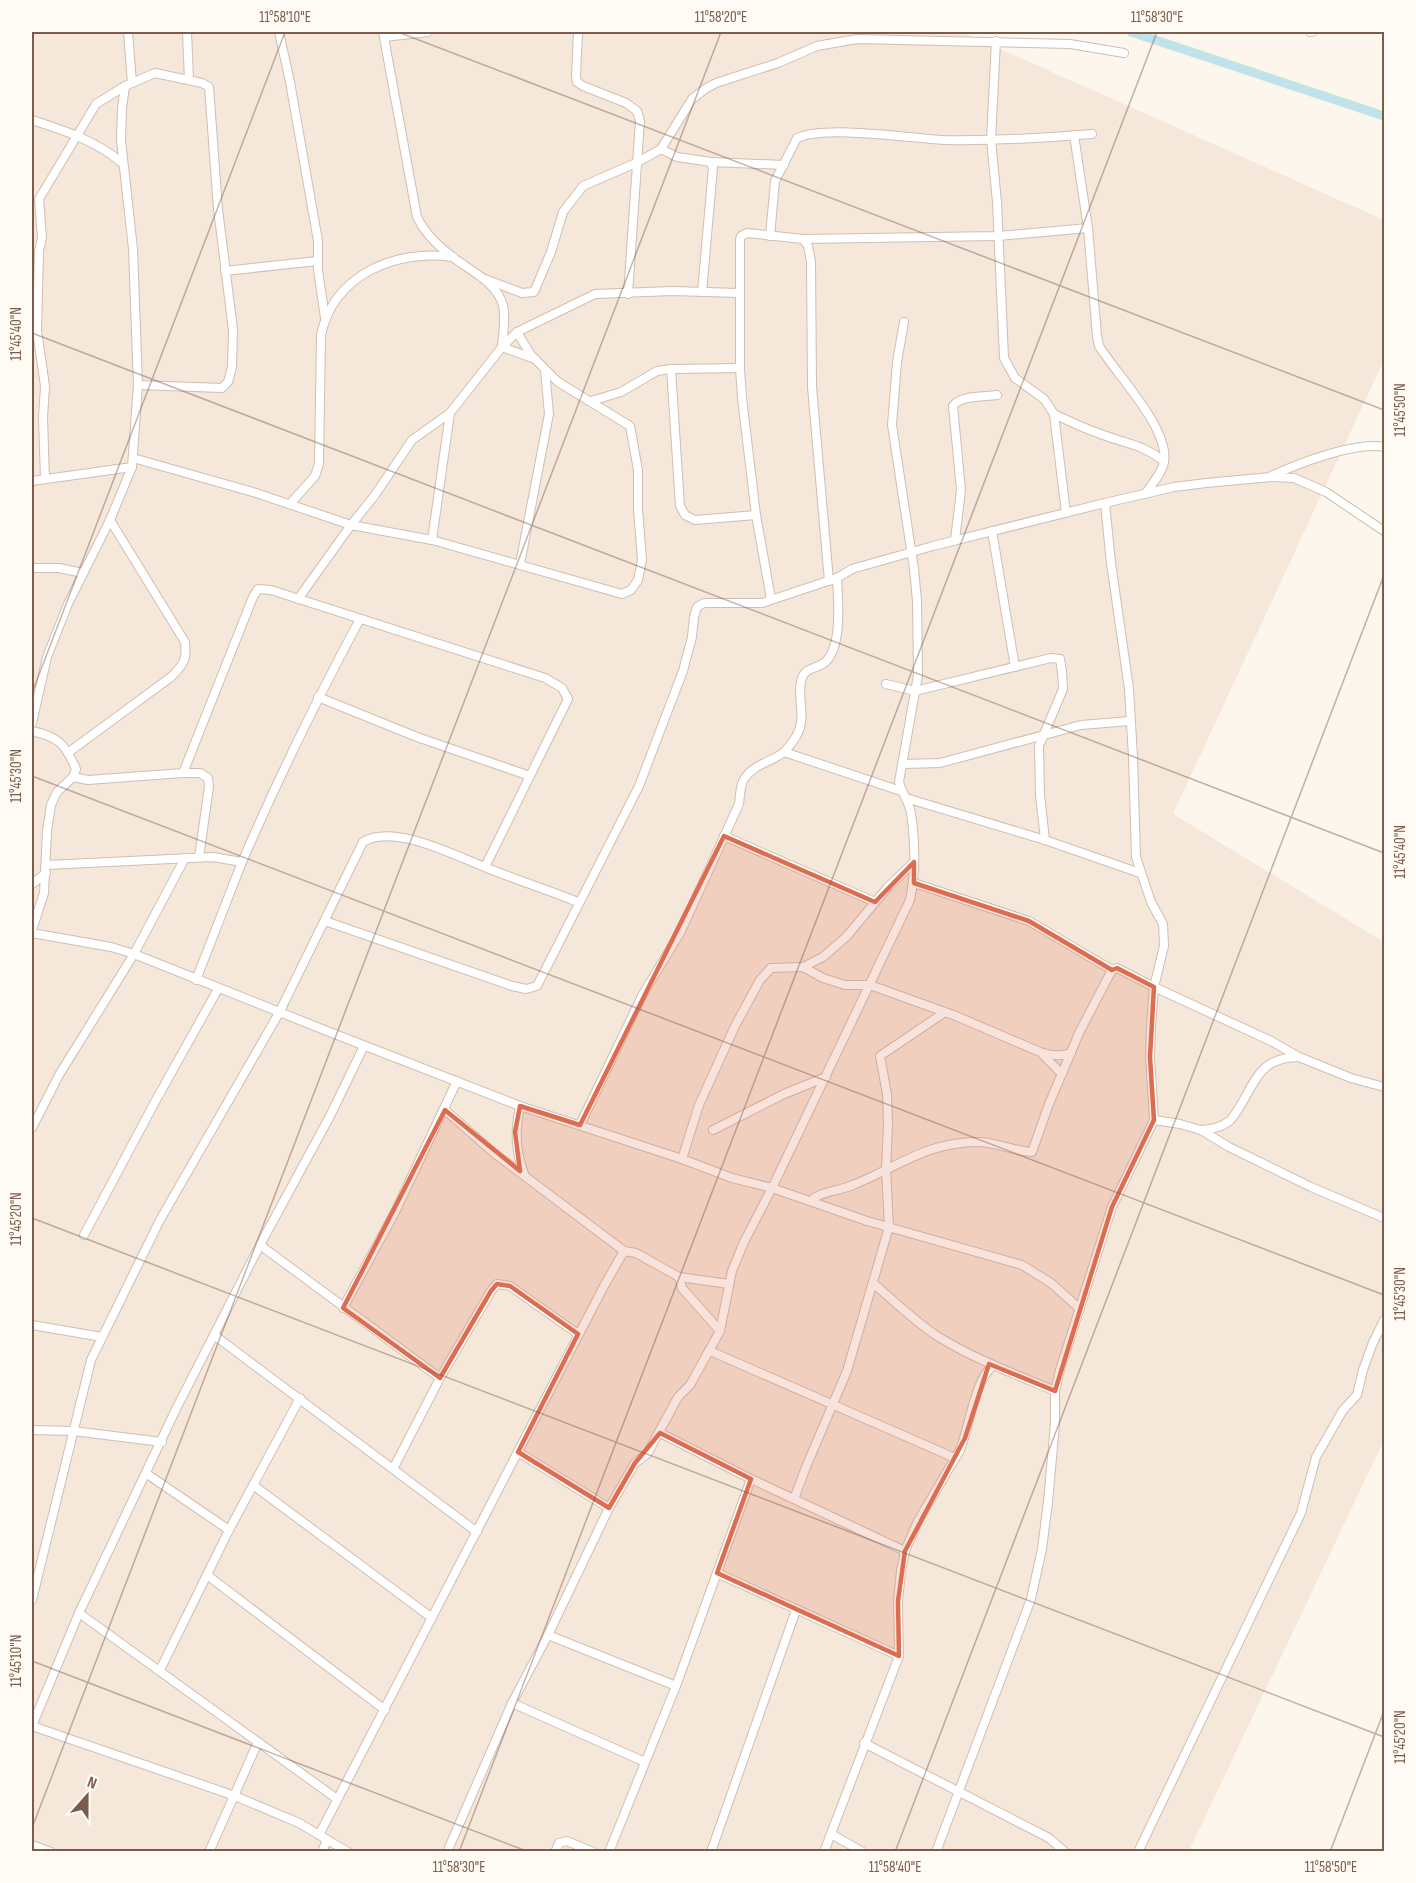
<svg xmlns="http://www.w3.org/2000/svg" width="1416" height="1883" viewBox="0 0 1416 1883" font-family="'Sofia Sans Condensed',sans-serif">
	<rect width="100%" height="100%" fill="#fdf6ec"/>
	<path fill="#f5e8da" d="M32,32h930l422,188v140l-211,454 211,128v498l-195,411 -1157,1z"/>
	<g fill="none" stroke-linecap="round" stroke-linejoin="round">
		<path stroke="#bfe3e8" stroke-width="9" d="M1131,32l253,84"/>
		<defs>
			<g id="street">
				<path d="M128,32l4,51"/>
				<path d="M187,32l2,48"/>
				<path d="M279,32l11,50 28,159v29l7,48"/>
				<path d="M383,32l34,185c8,17 22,30 37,41 17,13 42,24 49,47 3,13 0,29 -1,42"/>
				<path d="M578,32l-2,44 1,6 6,4 43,17 11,8 3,10 -12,173"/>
				<path d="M1310,32h2"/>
				<path d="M384,37l44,-5"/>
				<path d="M996,41l-5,99 6,62 7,156 11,20 29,21 10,15 12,99"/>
				<path d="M32,120c31,10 65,21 90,43"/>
				<path d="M1074,135l14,93 9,108 2,10c18,29 71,83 65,116 -2,11 -12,22 -19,32"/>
				<path d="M661,149l16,8 34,5 2,6 -11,124"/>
				<path d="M711,162l73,3"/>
				<path d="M770,236l5,-55 22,-43c31,-13 110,0 147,2 49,1 99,-2 148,-6"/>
				<path d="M803,239l195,-3 90,-8"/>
				<path d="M225,271l92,-10"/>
				<path d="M482,278l40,15 12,-1 17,-40 12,-40 20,-26 55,-24 23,-13 31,-50 13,-10 11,-6 62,-20 39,-17 40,-7 213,5 54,9"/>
				<path d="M502,347l33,12"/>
				<path d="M671,369l9,137 5,9 10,5 61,-5"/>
				<path d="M591,401l30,-9 36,-21 14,-2 69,-1"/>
				<path d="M1054,414c15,7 29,14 44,19 27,11 42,10 66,28"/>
				<path d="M133,458l123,35 95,32 81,15 190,54 9,-4 7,-10 4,-20 -4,-51v-39l-8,-44 -72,-44 -27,-27 -14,-23"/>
				<path d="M1271,476c26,-12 85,-35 113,-29"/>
				<path d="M45,479l-2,-61 2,-32 -8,-55 2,-80 3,-13 -3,-39 57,-95 29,-18 30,-13 47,10 7,4 9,122 15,121 -1,37 -4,15 -6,6 -84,-3"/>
				<path d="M32,481l100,-14"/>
				<path d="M290,504l25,-28 4,-12 2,-129c13,-61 75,-86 132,-78"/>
				<path d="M992,531l23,136"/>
				<path d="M432,540l18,-127"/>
				<path d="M955,540l6,-50 -8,-84c8,-11 31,-9 44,-11"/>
				<path d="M520,564l29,-150 -4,-44"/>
				<path d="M32,568h27l24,5"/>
				<path d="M298,599l53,-74 24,-30 37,-55 38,-27 52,-66 15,-15 78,-38 77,-3 67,2"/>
				<path d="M771,599l-15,-84 -14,-117 -2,-30v-128l1,-4 6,-3 56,6 5,7 3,15 1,126 17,194"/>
				<path d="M886,684l29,7 136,-33 9,1 2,12 1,18 -24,57 1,49 5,45"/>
				<path d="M318,697l99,40 113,39"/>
				<path d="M32,723l15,-66 21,-53 42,-84 22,-53 6,-82 -5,-136 -12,-109 1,-32 3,-22"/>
				<path d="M32,731c27,6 33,13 44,38l-3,8 -16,15 -6,13 -4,26 -3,62 -12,37"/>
				<path d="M69,752l102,-75c13,-13 16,-17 14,-35l-75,-122"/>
				<path d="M784,752l117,39"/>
				<path d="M903,764l37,-1 141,-38 49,-4"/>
				<path d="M183,773l70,-176 5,-8 13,1 274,88 17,10 6,11 -83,168"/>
				<path d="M73,777l15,3 95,-7h17l8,5 1,9 -10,70"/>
				<path d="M906,798l139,42 95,33"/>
				<path d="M724,836l151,66"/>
				<path d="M242,862c36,-83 75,-163 118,-243"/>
				<path d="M46,865l167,-8 29,5 -46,118"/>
				<path d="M914,883l115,38 83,49"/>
				<path d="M32,884l14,-11"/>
				<path d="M325,921l187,65 14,3 11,-3 102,-200 44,-115 9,-34 2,-20 3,-10 7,-4h58l75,-25 15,-9 81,-23 172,-43 69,-16 32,-4 65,-6 23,1 32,14 58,39"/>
				<path d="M32,933l79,14 23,7 198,79 188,73 162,53 50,19 40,10 95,33 155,44 29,18 29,26"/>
				<path d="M803,967l20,11 22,7h25l86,31 84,36c11,4 20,5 31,1"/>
				<path d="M1043,1055l19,19"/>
				<path d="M520,1106c-5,26 -5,42 4,68"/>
				<path d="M445,1110l49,43 130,98"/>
				<path d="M1154,1120l26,4 21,6 28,17 82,40 73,31"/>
				<path d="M580,1125l63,-131 37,-61 59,-129c1,-7 1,-16 4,-23 9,-17 29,-19 41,-29 3,-3 7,-8 9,-11 17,-22 2,-43 9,-63 4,-11 14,-9 22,-15 19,-14 14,-64 13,-85"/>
				<path d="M32,1128l27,-53 75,-121 51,-96"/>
				<path d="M713,1130l71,-36 42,-17"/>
				<path d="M1201,1130c10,-1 19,-2 27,-8 5,-3 8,-10 11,-14 17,-28 21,-50 59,-51"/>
				<path d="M682,1159l17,-54 36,-79 25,-46 11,-12 32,-1 20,-10 24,-21 40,-48 27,-26"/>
				<path d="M811,1201c9,-10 29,-10 42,-16 45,-18 73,-43 125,-43 18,0 36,9 54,10l17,-48 31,-73 32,-61 5,-2 37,19 117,54 28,16 52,21 33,9"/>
				<path d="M84,1235l72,-135 62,-111"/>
				<path d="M260,1245l180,133"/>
				<path d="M679,1277l3,11 38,43"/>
				<path d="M873,1283c21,18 41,38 64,53 37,23 78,38 118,55"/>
				<path d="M343,1308l52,-96 62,-131"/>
				<path d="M32,1325l70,12"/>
				<path d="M214,1335l263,197"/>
				<path d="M710,1351l245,107"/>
				<path d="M32,1430l41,1 89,11"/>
				<path d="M660,1433l91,46 154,72"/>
				<path d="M518,1452l91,56"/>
				<path d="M393,1469l47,-91 51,-87 6,-7 13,2 68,48"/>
				<path d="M147,1474l82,56"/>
				<path d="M253,1485l179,133"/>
				<path d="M794,1499l12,-32 41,-96 42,-144 -3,-58 2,-45 -1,-30 -7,-38 65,-44"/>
				<path d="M717,1573l182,83"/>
				<path d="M207,1575l178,135"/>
				<path d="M32,1600l59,-240 69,-140 119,-207 84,-171c31,-19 93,14 124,26 30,12 61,22 91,34"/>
				<path d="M79,1613l258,186"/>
				<path d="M548,1635l128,51"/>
				<path d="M160,1670l69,-140 71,-132"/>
				<path d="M512,1703l133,59"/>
				<path d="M32,1726l47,-113 97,-204 84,-164 70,-129 34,-70"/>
				<path d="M32,1726l203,70 64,27 49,29"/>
				<path d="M864,1743l185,95 16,14"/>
				<path d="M831,1834l32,18"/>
				<path d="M319,1835l285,-549 20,-35 12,2 43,24 50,7"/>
				<path d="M32,1845l19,7"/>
				<path d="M209,1852l49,-110"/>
				<path d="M322,1852l5,-12"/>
				<path d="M447,1852l65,-149 36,-68 61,-127 26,-45 12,-9 31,-57 12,-12 30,-54 12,-60 12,-29 28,-54 138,-288c6,-28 5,-59 1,-87 -2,-11 -9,-20 -12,-31l19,-107 -1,-74 -3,-32 -22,-144 5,-63 7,-40"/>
				<path d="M555,1852l4,-9 8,-2 26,11"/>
				<path d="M609,1852l67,-166 75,-207"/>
				<path d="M711,1852l85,-242"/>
				<path d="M824,1852l75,-196 -1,-55 3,-30 4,-20 13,-30 42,-71c9,-21 15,-72 33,-84"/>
				<path d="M936,1852l95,-253 11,-50 6,-47 7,-78v-33l5,-21 52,-163 42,-87 -4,-63 1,-31 3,-39 10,-41 -1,-22 -12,-22 -15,-45 -3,-100 -4,-68 -18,-126 -6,-60"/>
				<path d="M1138,1852l163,-339 15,-56 27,-47 14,-15 6,-25 9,-25 12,-25"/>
			</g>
		</defs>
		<use href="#street" stroke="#d1beb0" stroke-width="10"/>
		<use href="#street" stroke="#fff" stroke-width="8"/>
	</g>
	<path fill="#dc6d51" fill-opacity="0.2" stroke="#dc6d51" stroke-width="4.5" stroke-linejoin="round" d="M724,836l151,66 39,-40v21l115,38 83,49 5,-2 37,19 -4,70 4,63 -42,87 -57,184 -66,-27 -24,74 -60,113 -7,50 1,55 -182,-83 34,-94 -91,-46 -25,30 -26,45 -91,-56 60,-118 -68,-48 -13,-2 -6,7 -51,87 -97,-70 102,-198 75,61 -5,-39 5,-26 60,19z"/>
	<path fill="none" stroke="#7a5c4d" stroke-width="1.5" stroke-opacity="0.45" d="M398,32l986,378M32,333l1352,520M32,693l253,-661M32,776l1352,519M32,1218l1352,519M32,1661l497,191M32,1828l689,-1796M459,1852l698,-1820M895,1852l489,-1277M1330,1852l54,-141"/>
	<rect width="1416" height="1883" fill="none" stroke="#fffaf3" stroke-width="66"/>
	<g transform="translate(87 1796) rotate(21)" stroke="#fffaf3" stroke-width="4.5" paint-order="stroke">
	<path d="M0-4.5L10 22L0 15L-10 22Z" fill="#7a5c4d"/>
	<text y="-9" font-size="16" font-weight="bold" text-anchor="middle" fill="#7a5c4d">N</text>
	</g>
	<rect x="33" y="33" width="1350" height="1817" fill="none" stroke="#7a5c4d" stroke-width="2"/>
	<g font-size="15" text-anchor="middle" fill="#7a5c4d">
		<text x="285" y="22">11°58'10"E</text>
		<text x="721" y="22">11°58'20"E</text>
		<text x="1157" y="22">11°58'30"E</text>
		<text transform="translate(16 334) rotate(-90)" y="5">11°45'40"N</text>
		<text transform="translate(1400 410) rotate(-90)" y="5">11°45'50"N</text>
		<text transform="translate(16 776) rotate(-90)" y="5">11°45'30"N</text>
		<text transform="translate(1400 852) rotate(-90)" y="5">11°45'40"N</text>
		<text transform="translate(16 1219) rotate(-90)" y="5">11°45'20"N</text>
		<text transform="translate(1400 1294) rotate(-90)" y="5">11°45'30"N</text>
		<text transform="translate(16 1661) rotate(-90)" y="5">11°45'10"N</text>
		<text transform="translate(1400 1737) rotate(-90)" y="5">11°45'20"N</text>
		<text x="459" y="1872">11°58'30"E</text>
		<text x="895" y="1872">11°58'40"E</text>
		<text x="1331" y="1872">11°58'50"E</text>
	</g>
</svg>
